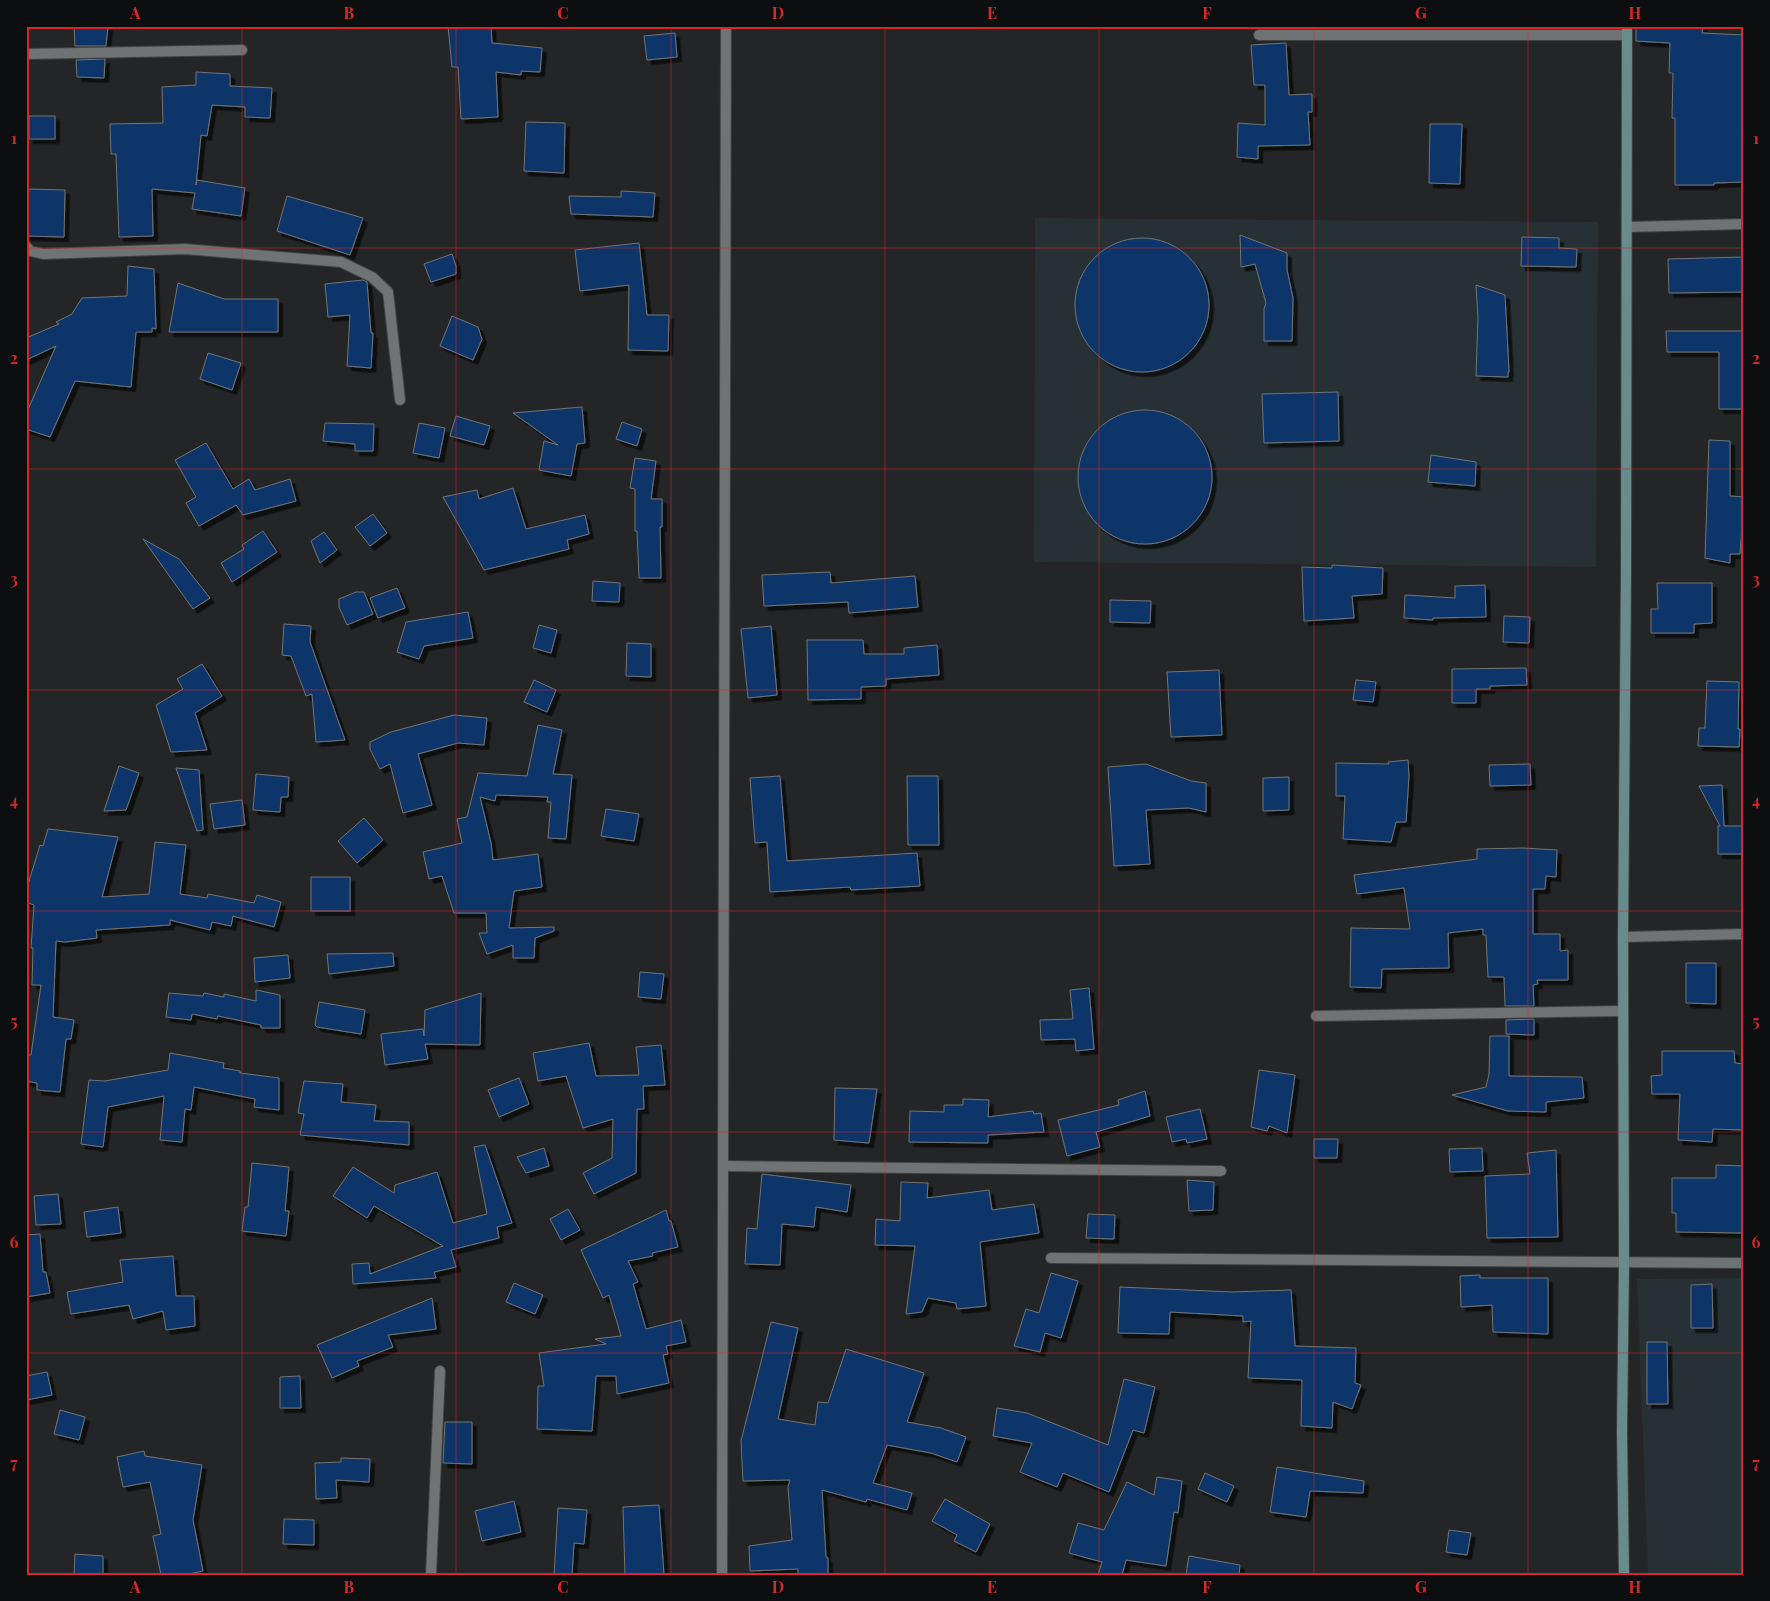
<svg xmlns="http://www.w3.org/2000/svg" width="1770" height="1601" viewBox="0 0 1770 1601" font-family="'Playfair Display',serif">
	<defs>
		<filter id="shadow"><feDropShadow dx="4.5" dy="4.5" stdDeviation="0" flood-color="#0009"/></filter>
	</defs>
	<rect width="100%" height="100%" fill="#232526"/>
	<g fill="#273034">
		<path d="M1035,218l563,4 -2,345 -562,-5z"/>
		<path d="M1744,1278v297h-96l-11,-296z"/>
	</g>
	<g fill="#08356b" stroke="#737577" filter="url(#shadow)">
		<path d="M74,26h34l-2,20h-31z"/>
		<path d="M448,26h43l1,17 50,5 -2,24 -19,-1v4l-25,-3 2,45 -37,2 -3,-52h-6z"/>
		<path d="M1636,26h67l-1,7 42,2v147l-30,1v2h-39v-67h-3l1,-45h-4l1,-30 -34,-2z"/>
		<path d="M675,33l2,24 -30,3 -3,-24z"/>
		<path d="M1286,43l3,52 23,-1v18h-4l2,33 -52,1v13l-21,-2 1,-34 27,2v-40h-11l-3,-40z"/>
		<path d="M105,59l-1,19 -27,-1 -1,-17z"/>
		<path d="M196,72l34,2v12l42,2 -2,30 -25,-1v-10l-33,-2 -5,31 -6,-1 -5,50 1,-5 48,8 -4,28 -49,-7 3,-16 -43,-4 1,47 -34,1 -3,-83h-5l-1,-30 53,-1 -1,-36 34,-2z"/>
		<rect x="29" y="116" width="26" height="23"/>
		<path d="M526,122l39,1 -1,50 -40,-2z"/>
		<path d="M1430,124h32l-2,60 -31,-1z"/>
		<path d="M26,189l39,1 -1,47 -38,-1z"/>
		<path d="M621,191l34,2 -2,24 -82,-3 -2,-18 52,1z"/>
		<path d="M287,196l76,22 -13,37 -73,-24z"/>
		<path d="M1240,235l47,18v17l6,28 -1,43h-28v-32l2,-6 -11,-39 -14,3z"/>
		<path d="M1522,237l37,1v10l18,1 -1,18 -55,-1z"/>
		<circle cx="1142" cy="305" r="67"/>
		<path d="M639,243l8,72h22l-1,36 -40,-1 1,-65 -49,6 -5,-41z"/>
		<path d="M452,254l4,12v8l-25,8 -7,-18z"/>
		<path d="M1744,257v35l-75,1 -1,-34z"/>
		<path d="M128,266l26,3 2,60 -4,-1v4h-16l-5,55 -56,-6 -25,56 -24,-8v-15l30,-68 -30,14v-22l33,-14 -3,-2 16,-8 10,-16 45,-2z"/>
		<path d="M363,280l4,2 4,51h2l-2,35 -24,-2 3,-51 -22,2 -3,-33z"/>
		<path d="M178,283l46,16h54v33h-109z"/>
		<path d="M1476,285l29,10 4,77h-1v5l-32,-1 2,-59z"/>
		<path d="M452,316l26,11 4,12 -9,21 -33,-14z"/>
		<path d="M1666,331h78v78h-25v-57h-52z"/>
		<path d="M208,353l33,10 -9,27 -32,-11z"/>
		<path d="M1338,392l1,49 -75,2 -2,-49z"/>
		<path d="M582,407l3,36 -8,1 -6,32 -32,-6 5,-29 14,4 -45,-32z"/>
		<circle cx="1145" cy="477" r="67"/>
		<path d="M456,416l34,10 -6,19 -34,-9z"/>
		<path d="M622,422l20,7 -5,17 -21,-7z"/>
		<path d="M325,423l49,1 -1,27h-18v-7l-32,-3z"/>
		<path d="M419,423l26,5 -6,30 -26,-5z"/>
		<path d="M1709,440l21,1v55l14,1 -4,57h-10v9l-25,-5z"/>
		<path d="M206,443l27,46 16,-10 6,11 35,-11 6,22 -53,14 -7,-10 -37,21 -13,-23 10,-6 -21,-37z"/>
		<path d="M1431,455l45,7 -1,24 -47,-4z"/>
		<path d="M635,458l21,3 -5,38h11v28h-2l1,51h-22l-2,-47h-2v-42l-5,-1z"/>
		<path d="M513,488l13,41 59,-14 4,19 -22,6 2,9 -85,21 -41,-73 34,-7 2,9z"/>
		<path d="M373,514l14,19 -17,13 -15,-19z"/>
		<path d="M263,531l14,21 -45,30 -11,-19 23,-14 -2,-4z"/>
		<path d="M324,532l13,18 -17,13 -9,-22z"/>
		<path d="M143,539l36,20 31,39 -17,11z"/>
		<path d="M1332,565l51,3 -1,26 -30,2 2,22 -50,3 -2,-54 30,1z"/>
		<path d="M830,572l1,11 84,-7 3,31 -69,6 -1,-11 -84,4 -2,-31z"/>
		<path d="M593,581l27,2 -1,19 -27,-1z"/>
		<path d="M1657,583h55v40l-18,1v9h-43v-24h7z"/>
		<path d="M1485,585l1,32 -53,1v2l-29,-2 1,-23 50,3v-12z"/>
		<path d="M397,588l8,20 -27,10 -8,-20z"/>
		<path d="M356,592h8l9,22 -26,11 -8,-18v-8z"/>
		<path d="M1110,600l41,1 -1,22 -40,-1z"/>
		<path d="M468,612l5,26 -49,8 -5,13 -22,-7 9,-30z"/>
		<path d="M1504,616l26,1 -1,26 -26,-1z"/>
		<path d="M284,624l27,2 -1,16 35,98 -29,2 -4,-48 -6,2 -15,-40 -9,-1z"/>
		<path d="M539,625l18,5 -6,23 -18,-5z"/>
		<path d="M771,626l6,69 -29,3 -7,-69z"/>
		<path d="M807,640h56l1,14h40v-6l33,-3 2,30 -53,4v7l-25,1v12l-53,1z"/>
		<path d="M627,643l24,1v33l-25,-1z"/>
		<path d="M202,664l20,32 -27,17 12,37 -36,2 -15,-47 27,-16 -6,-10z"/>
		<path d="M1526,668l1,17 -37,1v3h-14v14h-24v-34z"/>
		<path d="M1219,670l3,65 -51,2 -4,-65z"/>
		<path d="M534,680l22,10 -9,22 -23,-10z"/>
		<path d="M1356,680l20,2 -3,20 -20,-2z"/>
		<path d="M1707,681l32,1 -1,47h2l-1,18 -41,-1 1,-18h6z"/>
		<path d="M454,715l33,3 -3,27 -26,-2 -40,11 14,51 -29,8 -13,-49 -10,5 -10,-20v-7l21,-10z"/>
		<path d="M538,725l24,5 -9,44 19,1 -6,64 -18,-1 3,-36h-4l1,-5 -52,-2 -1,6 -15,-4 11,46 2,17 45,-6 4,33 -28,4 -5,37 45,-1v4l-19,7 -1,20h-21v-13l-26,9 -8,-21h8l-1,-20h-32l-12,-37 -13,3 -6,-27 39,-9 -5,-24 10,-2 11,-44 49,3z"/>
		<path d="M1408,760l1,16 -3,46h-10l-5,20 -48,-3 2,-43h-9v-33l53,1 -1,-2z"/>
		<path d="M1146,764l45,17 15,2v29l-17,-4 -43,2 4,54 -36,2 -6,-99z"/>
		<path d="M1530,764l1,21 -41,1 -1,-21z"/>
		<path d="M119,766l20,7 -13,37 -22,1z"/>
		<path d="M176,768l23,2 4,60 -6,1z"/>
		<path d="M256,774l33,3 -1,20h-7l-1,15 -27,-2z"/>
		<path d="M780,776l7,85 130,-8 3,33 -69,4 -1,-3 -80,5 -3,-50 -12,1 -5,-65z"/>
		<path d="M907,776h31l1,69h-31z"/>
		<path d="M1289,777v33l-26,1v-33z"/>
		<path d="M1722,785l2,41h19v28h-25v-28h2l-21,-40z"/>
		<path d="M242,800l3,25 -31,4 -4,-25z"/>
		<path d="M606,809l33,5 -5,27 -33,-5z"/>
		<path d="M364,818l19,22 -26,23 -19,-22z"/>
		<path d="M48,829l70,8 -16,60 47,-3 6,-52 31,3 -6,49 27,4 1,-4 46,9 3,-8 24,7 -7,25 -41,-11 -2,10 -19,-4 -2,8 -40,-10v5l-74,5 1,8 -32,4 -9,-1 -3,76 21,3 -3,19h-5l-6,53 -23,-2v-7l-11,-2v-26h5l10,-70h-9l1,-37h-2l3,-43 -8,-3v-11l14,-46 3,1z"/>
		<path d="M1523,848l34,2 -1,27 -10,-1 -1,13h-12v45h27v17l8,-1v30h-31l1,4 -5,1 1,21h-29l-1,-29h-16l-2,-42h-3v-6l-35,4 1,35 -67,1 -1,19 -31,-1 1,-59 59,1 -6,-41 -47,6 -3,-19 123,-16v-10z"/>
		<rect x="311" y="877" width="39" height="34"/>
		<path d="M393,953l1,13 -65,8 -2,-20z"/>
		<path d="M288,955l2,23 -35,4 -1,-24z"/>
		<path d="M1686,963h30v41l-30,-1z"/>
		<path d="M640,972l24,2 -3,25 -23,-2z"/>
		<path d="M1089,988l5,61 -18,2 -1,-12 -34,1 -1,-20 33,-1 -3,-29z"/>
		<path d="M256,990l24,5v33h-19v-3l-43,-9 -1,3 -25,-5 -1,6 -25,-3 3,-24 34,3 1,-3 20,4v-3l32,7z"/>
		<path d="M481,993l-1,52 -55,-1 3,15 -43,6 -4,-31 42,-5 1,7 1,-26z"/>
		<path d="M319,1002l46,8 -4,24 -44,-7 -2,-2z"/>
		<path d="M1534,1019v16l-28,-1v-14z"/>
		<path d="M1490,1036h19v40l73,1 2,21 -38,4v10l-38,-1 -56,-16 34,-8 3,-13z"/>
		<path d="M589,1043l7,33 43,-1 -3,-28 25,-2 4,40 -22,1 1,23h-7l-1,64 -42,21 -11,-21 29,-15 1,-39 -30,9 -17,-52 -28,5 -5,-28z"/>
		<path d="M1662,1051h72l1,12 9,1v66l-31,-1 -1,13 -34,-2 2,-46h-28l-1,-18 11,-1z"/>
		<path d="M170,1053l54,10 -1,5 17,3v2l39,5v32l-25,-3 1,-8 -61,-12 -3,23 -6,-1 -3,33 -22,-2 4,-44 -56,11 -5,40 -22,-3 8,-64 16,1 63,-11z"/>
		<path d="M1259,1070l36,5 -8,58 -18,-7 -2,5 -16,-4z"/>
		<path d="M519,1078l10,26 -30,13 -11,-27z"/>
		<path d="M304,1081l39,3 -2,18 35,3 -2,16 35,1v23l-109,-10 4,-21 -6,-1z"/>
		<path d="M835,1088l42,1 -8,54 -35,-3z"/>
		<path d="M1145,1091l5,25 -54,16 4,15 -33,9 -9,-36 61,-15 -1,-5z"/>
		<path d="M963,1099l26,1 -1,17 45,-6 1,3 7,-1 3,19 -56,3v8l-79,-1 1,-31 34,1v-7h19z"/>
		<path d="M1200,1109l7,30 -20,4 -1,-4 -14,3 -6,-25z"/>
		<path d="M1314,1139h24l-1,19h-23z"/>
		<path d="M485,1145l27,78 -15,4 2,11 -48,12 5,17 -22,5 2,6 -83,6 -1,-20 17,-1 1,11 73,-28 -69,-40 -7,12 -34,-22 20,-29 41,26 1,-8 42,-13 16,51 34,-9 -13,-67z"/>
		<path d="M544,1148l5,18 -23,7 -9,-16z"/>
		<path d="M1482,1148l1,23 -33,1 -1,-23z"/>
		<path d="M1556,1150l2,87 -71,1 -2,-62 45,-2 -3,-21z"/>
		<path d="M252,1163l37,4 -4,44h4l-3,25 -44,-5 3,-24h3z"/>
		<path d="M1716,1165l28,1v67l-68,-1v-19h-4v-35h44z"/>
		<path d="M762,1174l89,11 -4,27 -31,-5 -2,20 -32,-3 -2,41 -35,-1 2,-36 10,1z"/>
		<path d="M1187,1180l27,2 -1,28 -24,1z"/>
		<path d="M901,1182l27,1 -1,15 62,-8 3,20 42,-6 5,29 -59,9 6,64 -29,3 -1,-6 -28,-5 -6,14 -16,2 9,-68 -40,-1 1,-26 24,2z"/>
		<path d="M58,1194l3,30 -25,1 -2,-29z"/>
		<path d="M118,1207l3,26 -34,4 -3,-25z"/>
		<path d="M568,1209l12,21 -19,10 -11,-21z"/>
		<path d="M666,1210l3,11h2l7,26 -26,6 1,3 -25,5 10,21 -5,2 13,45 35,-9 5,22 -20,4 2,8 -5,1 6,28 -52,11 -1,-18h-20l-4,55 -55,-2 1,-43h6l-5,-33 67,-9 -11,-5 26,-3 -12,-41 -6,3 -22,-48z"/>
		<path d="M1088,1214l27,1 -1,24 -28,-1z"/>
		<path d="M40,1234l3,38h3l4,21 -24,4v-62z"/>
		<path d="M173,1256l3,40h18l1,30 -29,4 -3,-19 -30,8 -4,-14 -58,9 -4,-22 56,-10 -3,-22z"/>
		<path d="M1051,1273l27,8 -17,57 -16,-5 -5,19 -26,-6 12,-37 13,4z"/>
		<path d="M1480,1275v3h68v56l-55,-2 -1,-27 -31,2 -1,-31z"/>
		<path d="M514,1283l29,12 -8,19 -29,-12z"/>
		<path d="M1712,1284l1,44h-22v-43z"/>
		<path d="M1120,1287l112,5 59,-2 4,56 61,2 -1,35 6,2 -9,24 -19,-7 -1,26 -31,-2 1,-46 -54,-2 3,-57 -8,1v-6l-73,-4 -1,22 -51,-1z"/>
		<path d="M432,1298l4,31 -48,6 5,12 -36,14 2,5 -27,12 -15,-33z"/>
		<path d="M771,1322l27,6 -20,91 37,6 3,-23 10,1 18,-54 78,24 -17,49 34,6 25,9 -9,25 -26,-9 -44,-8 -14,38 39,10 -5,17 -40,-11 -1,3 -44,-12 4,67 2,1v17h-30v-6l-48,2 -1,-25 43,-6 -4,-53 2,-7 -47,1 -2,-40z"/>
		<path d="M1647,1342h20l1,62h-21z"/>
		<path d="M47,1372l5,23 -26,5v-24z"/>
		<path d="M300,1376l1,32h-21v-31z"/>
		<path d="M1124,1379l31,8 -11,46 -11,-3 -24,62 -46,-19 -6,14 -37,-15 12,-29 -39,-7 4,-28 30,5 81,32z"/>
		<path d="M60,1410l25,7 -6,23 -25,-6z"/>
		<path d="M445,1422h27v42l-29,-1z"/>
		<path d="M144,1451l1,5 57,9 -9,55 10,51 -19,4h-23l-8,-39 8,-2 -11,-52 -27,5 -6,-30z"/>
		<path d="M341,1458l29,1 -1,23 -33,-2 1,18 -21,1 -1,-36 26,-1z"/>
		<path d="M1277,1467l87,14 -1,12 -53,-2 -4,26 -36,-5z"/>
		<path d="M1205,1473l29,13 -7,16 -29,-13z"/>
		<path d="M1157,1477l25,4 -4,32 -4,-1 -8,54 -40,-6 -4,15h-24l4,-13 -33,-9 9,-30 26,7 23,-48 27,13z"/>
		<path d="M945,1499l45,25 -14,28 -22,-11 3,-6 -25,-14z"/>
		<path d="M514,1501l7,31 -39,9 -7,-30z"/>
		<path d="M659,1505l5,70h-39l-2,-68z"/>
		<path d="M558,1508l29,2 -3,34 -10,-1 -2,32h-18z"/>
		<path d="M284,1519l30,1v25l-31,-1z"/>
		<path d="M1449,1530l22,3 -4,22 -21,-3z"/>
		<path d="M75,1554l28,2v19h-29z"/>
		<path d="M1189,1556l51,9 -1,10h-53z"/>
	</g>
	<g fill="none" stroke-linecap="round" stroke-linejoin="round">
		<defs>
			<g id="street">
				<path d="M1259,35h368"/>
				<path d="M26,54l216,-4"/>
				<path d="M1628,227l116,-3"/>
				<path d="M26,246l4,5 13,3 142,-5 156,13 31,15 16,15 12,108"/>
				<path d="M1623,937l121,-3"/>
				<path d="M1316,1016l307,-5"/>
				<path d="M723,1166l498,5"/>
				<path d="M1051,1258l693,5"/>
				<path d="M431,1575l9,-204"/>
				<path d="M722,1575l4,-1549"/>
			</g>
			<path id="secondary" d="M1624,1575l-2,-143 2,-169 -1,-326 3,-365 1,-546"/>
		</defs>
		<use href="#street" stroke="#3f4142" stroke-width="12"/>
		<use href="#secondary" stroke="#3f4142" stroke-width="12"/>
		<use href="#street" stroke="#707374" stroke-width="10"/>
		<use href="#secondary" stroke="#688c8d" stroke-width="10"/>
	</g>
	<path fill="none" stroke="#d62828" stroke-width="1" stroke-opacity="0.55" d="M242,26v1549M456,26v1549M671,26v1549M885,26v1549M1099,26v1549M1314,26v1549M1528,26v1549M26,248h1718M26,469h1718M26,690h1718M26,911h1718M26,1132h1718M26,1353h1718"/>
	<rect width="1770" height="1601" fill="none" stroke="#0d0e0f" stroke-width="55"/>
	<rect x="28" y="28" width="1714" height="1546" fill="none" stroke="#d62828" stroke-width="2"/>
	<g font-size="16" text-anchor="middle" font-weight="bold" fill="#d62828">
		<text x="135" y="19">A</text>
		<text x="349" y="19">B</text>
		<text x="563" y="19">C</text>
		<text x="778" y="19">D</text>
		<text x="992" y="19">E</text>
		<text x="1207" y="19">F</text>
		<text x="1421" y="19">G</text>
		<text x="1635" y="19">H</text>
		<text x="14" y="144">1</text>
		<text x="1756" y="144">1</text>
		<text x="14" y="364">2</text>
		<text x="1756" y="364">2</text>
		<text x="14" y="585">3</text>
		<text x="1756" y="585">3</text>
		<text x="14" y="806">4</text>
		<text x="1756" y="806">4</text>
		<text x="14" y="1027">5</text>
		<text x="1756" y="1027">5</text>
		<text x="14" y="1248">6</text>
		<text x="1756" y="1248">6</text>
		<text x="14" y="1469">7</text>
		<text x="1756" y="1469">7</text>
		<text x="135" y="1593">A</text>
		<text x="349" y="1593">B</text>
		<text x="563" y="1593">C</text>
		<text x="778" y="1593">D</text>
		<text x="992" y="1593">E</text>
		<text x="1207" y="1593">F</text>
		<text x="1421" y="1593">G</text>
		<text x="1635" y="1593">H</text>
	</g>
</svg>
